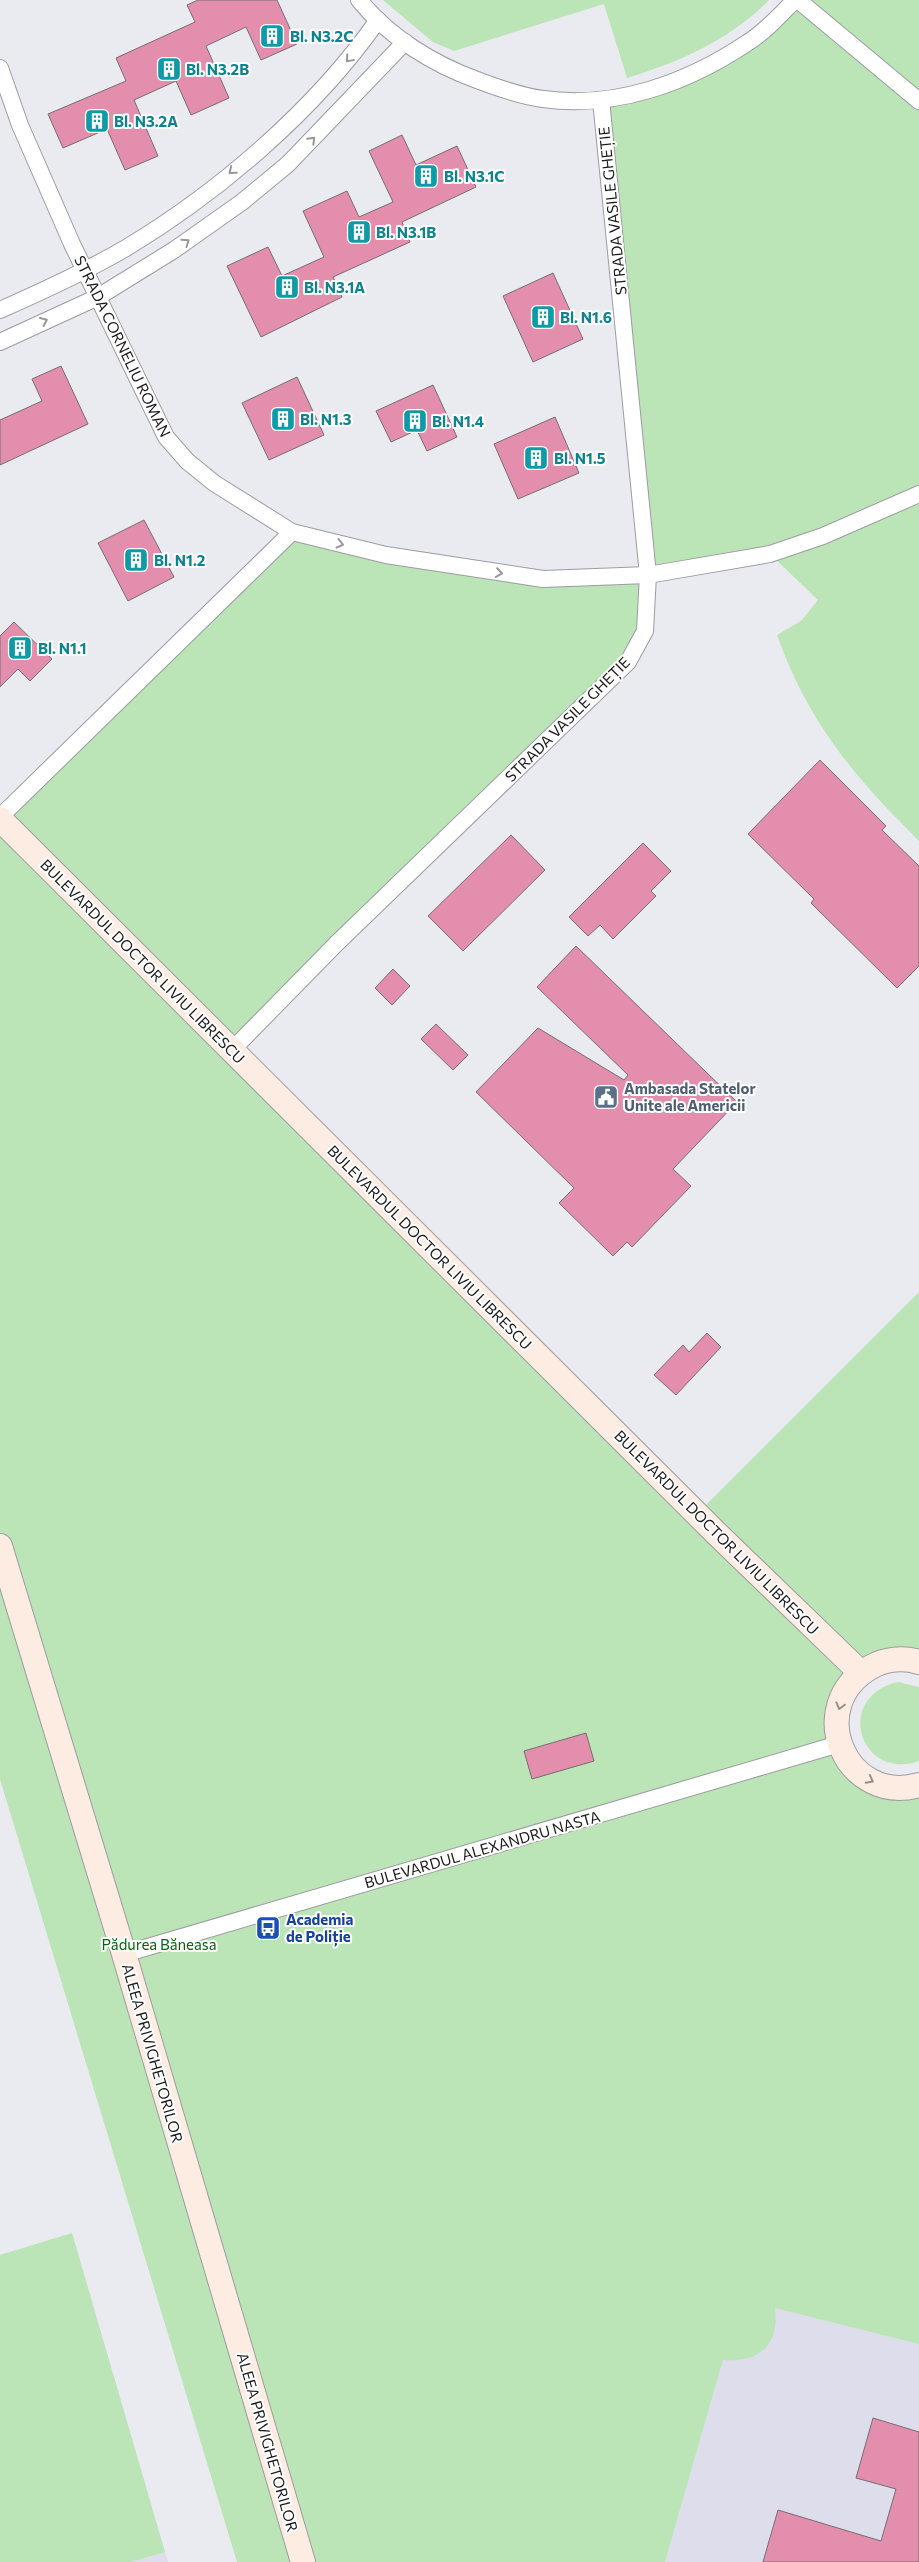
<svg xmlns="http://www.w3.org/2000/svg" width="919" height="2562" viewBox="0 0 919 2562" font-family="Commissioner,sans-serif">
	<rect width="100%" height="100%" fill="#eaeaf1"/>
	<g fill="#ddddec">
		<path d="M919,1785v777h-254l58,-202z"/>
		<path d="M165,2552l3,10h-37z"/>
	</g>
	<g fill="#bbe4b7">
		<path d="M383,0h386c-39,40 -90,62 -142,78l-23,-74 -150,47 -21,-9z"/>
		<path d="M795,0h124v841c-65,-65 -110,-117 -142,-206l24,-14 17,-21 -48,-46 -122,21v29l-20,58 -396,388 465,464 222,-222v370l-14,-2 -63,37 8,67 69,21v559l-144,-36c5,38 -17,55 -52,52l-58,202h-428l-237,-783v-962l292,-285 176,37 179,6 -46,-475 83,-21z"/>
		<path d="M898,1682l21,5v74c-59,21 -86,-64 -21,-79z"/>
		<path d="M72,2233l93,319 -34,10h-131v-307z"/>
	</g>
	<g fill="#e48ead" stroke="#766e71">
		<path d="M198,0h79l20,44 -36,16 -15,-33 -40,19 23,52 -38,17 -15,-34 -42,19 24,56 -33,14 -18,-41 -44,19 -15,-34 78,-33 -10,-23 79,-36 -8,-17z"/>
		<path d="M402,135l14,30 41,-19 19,41 -74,35 8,20 -77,35 9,20 -81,40 -34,-71 41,-19 14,29 42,-19 -21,-46 44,-20 12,26 34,-15 -24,-51z"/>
		<path d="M553,273l30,66 -50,23 -30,-66z"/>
		<path d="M61,366l27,58 -88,41v-45l42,-19 -10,-22z"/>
		<path d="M297,377l27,58 -55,25 -27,-57z"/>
		<path d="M433,385l24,52 -30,14 -10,-21 -26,12 -15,-31z"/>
		<path d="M555,417l24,56 -61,26 -24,-55z"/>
		<path d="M144,520l30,57 -46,24 -30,-58z"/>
		<path d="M14,622l38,37 -22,22 -12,-12 -18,18v-51z"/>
		<path d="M820,760l66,66 -4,4 37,36v100l-22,22 -86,-85 3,-4 -66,-65z"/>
		<path d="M511,835l34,35 -82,81 -35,-35z"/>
		<path d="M643,843l28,28 -20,20 5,5 -43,43 -13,-14 -12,11 -19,-19z"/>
		<path d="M576,946l161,156 -64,67 18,17 -59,61 -5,-5 -14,14 -54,-53 15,-15 -98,-96 62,-64 86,52 4,-5 -91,-88z"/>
		<path d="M393,969l17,17 -18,19 -17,-17z"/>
		<path d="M436,1024l32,31 -15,15 -32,-31z"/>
		<path d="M707,1333l14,14 -45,48 -22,-20 29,-30 6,7z"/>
		<path d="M586,1733l8,28 -62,18 -8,-28z"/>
		<path d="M873,2418l46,14v130h-156l15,-52 103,31 15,-52 -40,-11z"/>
	</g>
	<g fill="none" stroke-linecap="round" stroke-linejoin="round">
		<defs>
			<g id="street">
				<path d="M359,0c30,37 74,64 118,80 21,8 43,16 66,19 73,10 144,-16 204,-56 18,-11 33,-28 48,-43"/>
				<path d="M798,0l121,101"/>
				<path d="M0,68l20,57 52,119 94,193 21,24 27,22 78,49 94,23 157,24 105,-4 122,-21 53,-18 96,-42"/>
				<path d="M0,310c43,-19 85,-38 126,-62 93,-56 189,-138 252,-228"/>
				<path d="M0,342l98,-45 76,-47 68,-48 46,-38 117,-122"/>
				<path d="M0,817l292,-285"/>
				<path d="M232,1050l105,-107 291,-281 17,-31 3,-56 -47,-475"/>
				<path d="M124,1954l715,-210"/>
			</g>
			<g id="secondary">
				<path d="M0,819l716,714 145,140"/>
				<path d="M0,1546l124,408 179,608"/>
				<path d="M919,1662c-16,-5 -34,-3 -48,5 -68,38 -26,139 48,118"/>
			</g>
		</defs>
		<use href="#street" stroke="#9c9ca3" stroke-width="18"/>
		<use href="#secondary" stroke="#9c9ca3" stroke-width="26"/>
		<use href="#street" stroke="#fff" stroke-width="16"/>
		<use href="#secondary" stroke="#fdece1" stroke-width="24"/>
	</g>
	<defs><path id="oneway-chevron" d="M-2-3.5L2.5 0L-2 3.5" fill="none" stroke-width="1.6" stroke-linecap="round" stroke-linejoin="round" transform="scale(1.25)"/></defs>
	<g stroke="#98989a">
		<use href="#oneway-chevron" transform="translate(349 59) rotate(130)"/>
		<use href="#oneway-chevron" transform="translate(312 140) rotate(-45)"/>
		<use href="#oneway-chevron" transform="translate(232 171) rotate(141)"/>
		<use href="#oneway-chevron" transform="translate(186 242) rotate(-35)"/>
		<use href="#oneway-chevron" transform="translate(44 321) rotate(-25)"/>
		<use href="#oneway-chevron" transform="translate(340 544) rotate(14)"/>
		<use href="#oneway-chevron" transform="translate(499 573) rotate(8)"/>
	</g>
	<g stroke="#978e89">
		<use href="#oneway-chevron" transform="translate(840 1706) rotate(105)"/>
		<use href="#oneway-chevron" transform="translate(870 1780) rotate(28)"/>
	</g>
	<defs>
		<symbol id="building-square" viewBox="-11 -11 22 22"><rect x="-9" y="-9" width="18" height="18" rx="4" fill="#0f9aa8" stroke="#fff"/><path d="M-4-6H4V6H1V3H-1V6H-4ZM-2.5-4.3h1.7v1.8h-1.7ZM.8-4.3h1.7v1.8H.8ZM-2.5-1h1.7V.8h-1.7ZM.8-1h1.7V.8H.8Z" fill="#fff"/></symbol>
		<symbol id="civic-square" viewBox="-11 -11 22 22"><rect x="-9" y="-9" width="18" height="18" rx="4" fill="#5c6f8a" stroke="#fff"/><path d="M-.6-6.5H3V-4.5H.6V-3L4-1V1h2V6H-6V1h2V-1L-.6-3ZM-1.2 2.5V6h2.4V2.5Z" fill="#fff"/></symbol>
		<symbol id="bus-square" viewBox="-11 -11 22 22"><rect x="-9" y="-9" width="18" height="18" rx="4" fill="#1a4fb4" stroke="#fff"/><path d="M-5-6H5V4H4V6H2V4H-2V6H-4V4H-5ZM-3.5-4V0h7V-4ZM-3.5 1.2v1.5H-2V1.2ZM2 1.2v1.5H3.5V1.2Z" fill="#fff"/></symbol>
	</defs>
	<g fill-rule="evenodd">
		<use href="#building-square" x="258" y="22" width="28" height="28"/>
		<use href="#building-square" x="155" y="55" width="28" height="28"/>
		<use href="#building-square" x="83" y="107" width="28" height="28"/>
		<use href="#building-square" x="412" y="162" width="28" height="28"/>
		<use href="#building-square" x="345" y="218" width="28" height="28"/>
		<use href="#building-square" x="273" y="273" width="28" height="28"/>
		<use href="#building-square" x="529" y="303" width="28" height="28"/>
		<use href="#building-square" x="269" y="405" width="28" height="28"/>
		<use href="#building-square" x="401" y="407" width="28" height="28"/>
		<use href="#building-square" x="522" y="444" width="28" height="28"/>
		<use href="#building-square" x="122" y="546" width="28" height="28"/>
		<use href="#building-square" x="6" y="634" width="28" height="28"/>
		<use href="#civic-square" x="592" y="1083" width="28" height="28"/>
		<use href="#bus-square" x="254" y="1914" width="28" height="28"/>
	</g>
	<g text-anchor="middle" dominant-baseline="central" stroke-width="4" stroke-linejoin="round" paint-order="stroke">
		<g font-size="15" font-weight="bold" fill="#0d838f" stroke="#fff" text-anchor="start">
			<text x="290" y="36">Bl. N3.2C</text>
			<text x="186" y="69">Bl. N3.2B</text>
			<text x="114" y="121">Bl. N3.2A</text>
			<text x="444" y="176">Bl. N3.1C</text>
			<text x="376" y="232">Bl. N3.1B</text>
			<text x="304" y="287">Bl. N3.1A</text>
			<text x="560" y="317">Bl. N1.6</text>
			<text x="300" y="419">Bl. N1.3</text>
			<text x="432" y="421">Bl. N1.4</text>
			<text x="554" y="458">Bl. N1.5</text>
			<text x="154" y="560">Bl. N1.2</text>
			<text x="38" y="648">Bl. N1.1</text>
		</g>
		<g font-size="15" fill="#1b1b1e" stroke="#fff">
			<text transform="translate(612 211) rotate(-96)">STRADA VASILE GHEȚIE</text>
			<text transform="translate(123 346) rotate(64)">STRADA CORNELIU ROMAN</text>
			<text transform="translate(567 719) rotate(-45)">STRADA VASILE GHEȚIE</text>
			<text transform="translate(143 961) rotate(45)">BULEVARDUL DOCTOR LIVIU LIBRESCU</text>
			<text transform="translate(430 1247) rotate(45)">BULEVARDUL DOCTOR LIVIU LIBRESCU</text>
			<text transform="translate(717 1532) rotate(45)">BULEVARDUL DOCTOR LIVIU LIBRESCU</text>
			<text transform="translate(482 1849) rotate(-16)">BULEVARDUL ALEXANDRU NASTA</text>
			<text transform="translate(153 2053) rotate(74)">ALEEA PRIVIGHETORILOR</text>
			<text transform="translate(268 2442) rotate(74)">ALEEA PRIVIGHETORILOR</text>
		</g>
		<g font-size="15" font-weight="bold" fill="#4e5e75" stroke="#fff" text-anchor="start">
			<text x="624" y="1088">Ambasada Statelor<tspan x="624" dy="17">Unite ale Americii</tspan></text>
		</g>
		<g font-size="15" font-weight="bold" fill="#164399" stroke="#fff" text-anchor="start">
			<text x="286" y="1919">Academia<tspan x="286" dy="17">de Poliție</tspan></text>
		</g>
		<g font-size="15" fill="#08630c" stroke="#fff">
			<text x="159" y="1944">Pădurea Băneasa</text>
		</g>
	</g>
</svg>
